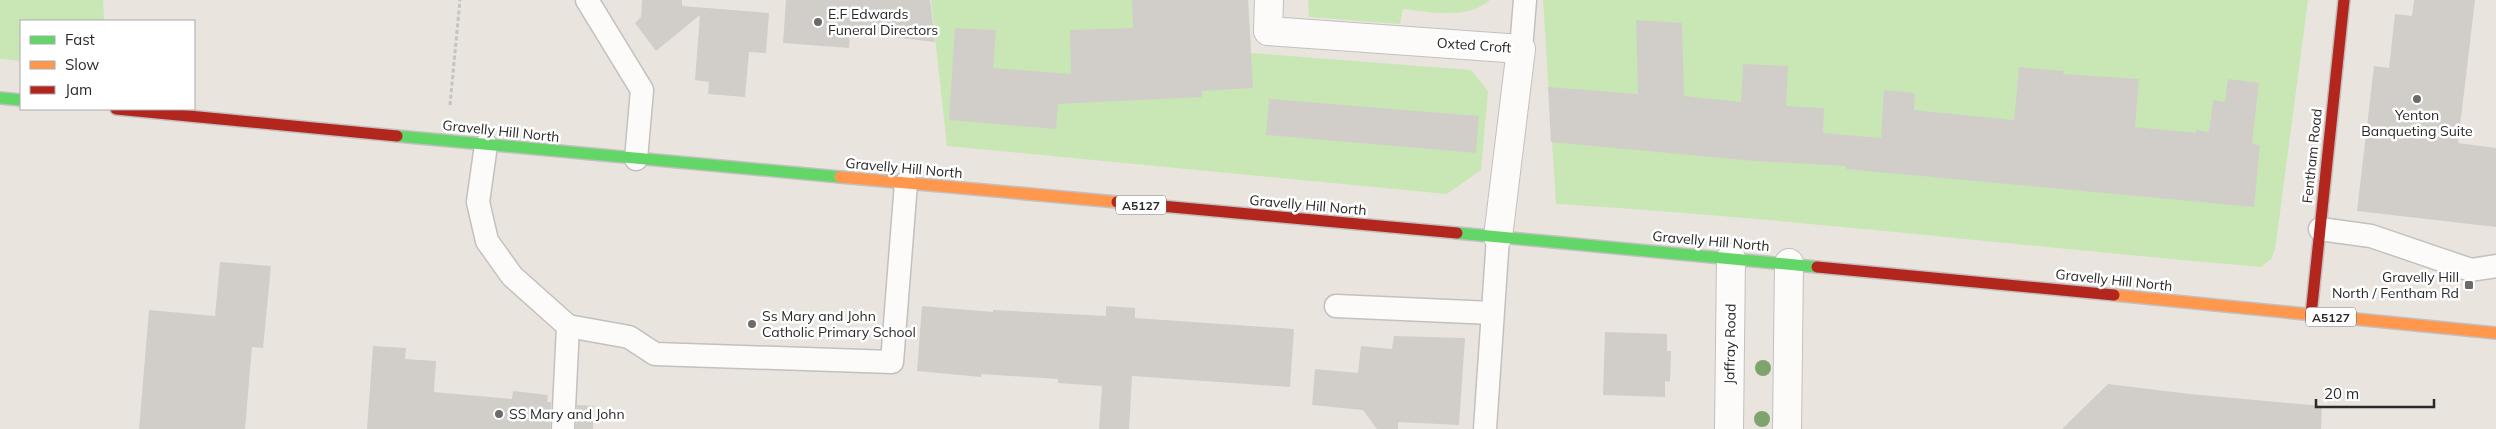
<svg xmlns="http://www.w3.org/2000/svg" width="2496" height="429" viewBox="0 0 2496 429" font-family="Mulish,sans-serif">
	<rect width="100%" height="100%" fill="#e9e4de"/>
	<g fill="#c9e7b4">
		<path d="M0,0h103l1,21h-83v40l-21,-2z"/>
		<path d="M931,0h317l3,53 220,17 17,21 -7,79 -34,24 -500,-48z"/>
		<path d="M1308,0h182c-22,20 -60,12 -87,9l-3,15 -91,-7z"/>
		<path d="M1543,0h765l-33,250 -4,9 -10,8c-235,-20 -470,-49 -705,-63z"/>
	</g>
	<g fill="#d1ceca">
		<path d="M642,0h40v6l87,7 -3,40 -17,-1 -4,45 -37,-3 1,-12 -14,-2 5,-65 -44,36 -21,-28 6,-6z"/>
		<path d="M786,0h144l5,42 -85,-10 -1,16 -66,-5z"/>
		<path d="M1132,0h116l5,88 -51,3v6l-144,7 -2,25 -107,-9 6,-92 41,2 -3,38 78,6 -1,-44 63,-2z"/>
		<path d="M2414,0h61l-17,143 38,5v79l-139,-16 17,-145 15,2 6,-54 17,2z"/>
		<path d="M1636,20l46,3 2,73 57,6 2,-38 45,2 -2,40 38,2 -1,25 58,5 3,-48 31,3 -1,17 100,10 5,-53 45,4 -1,3 76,5 -4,48 61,6v-3l13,2 4,-32 12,2 3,-23 31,4 -7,61 8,1 -6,62 -408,-38v-3l-92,-5 -203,-19 -3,-55 90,7z"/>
		<path d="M1269,99l210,17 -3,37 -210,-18z"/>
		<path d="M220,262l51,4 -8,82 -11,-1 -7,82h-106l10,-119 66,6z"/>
		<path d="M922,306l71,6v-2l113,6v-10l29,2v10l159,11 -4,58 -158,-11 -3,53h-30l3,-43 -44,-3v-4l-77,-5v3l-64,-6z"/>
		<path d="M1605,332l62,2v17h4l-1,31 -5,-1v16l-62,-2z"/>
		<path d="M1394,336l71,2 -6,87 -61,-3v7h-21l-14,-19 -51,-5 3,-36 43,4 3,-27 31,3z"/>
		<path d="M373,346l33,2 -1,11 31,2 -2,31 78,7 1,-8 35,4 -1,7h4l-1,27h-183z"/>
		<path d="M2108,384l82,10 132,12 -1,23h-259z"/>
		<path d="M577,405l17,1 -1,23h-17z"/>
	</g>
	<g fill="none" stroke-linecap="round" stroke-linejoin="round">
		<defs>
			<g id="lane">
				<path d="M587,0l55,90 -6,69"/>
				<path d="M1521,49l4,-49"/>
				<path d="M486,145l-8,57 9,39 25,35 56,50 61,11 26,17 237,8 14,-179"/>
				<path d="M2320,229l51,7 100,34 25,-4"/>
				<path d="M1336,306l156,7"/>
				<path d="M563,429l5,-103"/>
				<path d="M1485,429l13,-192"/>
			</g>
			<g id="street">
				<path d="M1269,0l-1,31 253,18 -23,188"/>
				<path d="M1729,429l2,-171"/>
				<path d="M1787,429l2,-166"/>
			</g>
			<g id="fast">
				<path d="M0,98l21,2"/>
				<path d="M397,136l443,41"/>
				<path d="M1457,233l360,34"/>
			</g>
			<g id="slow">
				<path d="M840,177l277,25"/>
				<path d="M2114,295l382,38"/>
			</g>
			<g id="jam">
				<path d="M116,109l281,27"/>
				<path d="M1117,202l340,31"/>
				<path d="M1817,267l297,28"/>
				<path d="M2311,315l33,-315"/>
			</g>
		</defs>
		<use href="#lane" stroke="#c2c0c0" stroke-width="25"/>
		<use href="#street" stroke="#c2c0c0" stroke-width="30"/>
		<use href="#fast" stroke="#c2c0c0" stroke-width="14"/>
		<use href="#slow" stroke="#c2c0c0" stroke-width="14"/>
		<use href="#jam" stroke="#c2c0c0" stroke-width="14"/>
		<path stroke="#c5c4c3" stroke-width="3" stroke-dasharray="4 2.5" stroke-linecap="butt" d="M450,105l10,-105"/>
		<use href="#lane" stroke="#fcfbfa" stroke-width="22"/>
		<use href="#street" stroke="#fcfbfa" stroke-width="28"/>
		<use href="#fast" stroke="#63d668" stroke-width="11"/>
		<use href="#slow" stroke="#ff974d" stroke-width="11"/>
		<use href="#jam" stroke="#b3261e" stroke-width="11"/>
	</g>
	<g fill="#7ea36e">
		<circle cx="1763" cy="368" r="8"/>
		<circle cx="1762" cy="419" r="8"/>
	</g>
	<g fill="#6d6b69" stroke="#fff" stroke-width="2">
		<circle cx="818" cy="22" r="5"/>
		<circle cx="2417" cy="99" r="5"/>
		<rect x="2464" y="280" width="10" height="10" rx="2.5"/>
		<circle cx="752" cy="324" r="5"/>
		<circle cx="499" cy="414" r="5"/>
	</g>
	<g text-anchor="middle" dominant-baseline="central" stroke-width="5" stroke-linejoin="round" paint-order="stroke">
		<g fill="#fff" stroke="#6a6a6a" stroke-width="1">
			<rect x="1116" y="195.5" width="50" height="19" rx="4"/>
			<rect x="2306" y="307.5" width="50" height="19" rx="4"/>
		</g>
		<g font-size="12" font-weight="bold" fill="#2a2a2a">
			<text x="1141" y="205">A5127</text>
			<text x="2331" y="317">A5127</text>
		</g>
		<g font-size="14" fill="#2a2a2a" stroke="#fff" text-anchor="start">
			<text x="828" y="14">E.F Edwards<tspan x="828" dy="16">Funeral Directors</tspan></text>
			<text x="2417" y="115" text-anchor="middle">Yenton<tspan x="2417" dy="16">Banqueting Suite</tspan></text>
			<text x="2459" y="277" text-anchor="end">Gravelly Hill<tspan x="2459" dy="16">North / Fentham Rd</tspan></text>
			<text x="762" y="316">Ss Mary and John<tspan x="762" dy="16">Catholic Primary School</tspan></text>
			<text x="509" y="414">SS Mary and John</text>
		</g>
		<g font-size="14" fill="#2a2a2a" stroke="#fff">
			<text transform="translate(1474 45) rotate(4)">Oxted Croft</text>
			<text transform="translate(501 131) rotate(6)">Gravelly Hill North</text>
			<text transform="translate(2312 156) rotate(-84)">Fentham Road</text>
			<text transform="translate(904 168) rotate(5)">Gravelly Hill North</text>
			<text transform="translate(1308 205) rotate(5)">Gravelly Hill North</text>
			<text transform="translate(1711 241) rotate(5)">Gravelly Hill North</text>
			<text transform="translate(2114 280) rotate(6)">Gravelly Hill North</text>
			<text transform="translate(1730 344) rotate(-89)">Jaffray Road</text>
		</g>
	</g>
	<rect x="20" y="20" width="175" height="90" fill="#ffffff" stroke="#aaaaaa"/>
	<rect x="30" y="36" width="25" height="8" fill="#63d668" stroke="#aaaaaa"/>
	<text x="65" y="45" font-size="15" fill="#2a2a2a">Fast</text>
	<rect x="30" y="61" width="25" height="8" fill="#ff974d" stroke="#aaaaaa"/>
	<text x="65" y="70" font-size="15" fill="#2a2a2a">Slow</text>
	<rect x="30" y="86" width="25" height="8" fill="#b3261e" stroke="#aaaaaa"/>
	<text x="65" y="95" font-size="15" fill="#2a2a2a">Jam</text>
	<path d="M2316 399v8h118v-8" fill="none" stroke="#2a2a2a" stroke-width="2.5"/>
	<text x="2324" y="399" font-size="15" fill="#2a2a2a" stroke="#ffffff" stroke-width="4" paint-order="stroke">20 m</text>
</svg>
